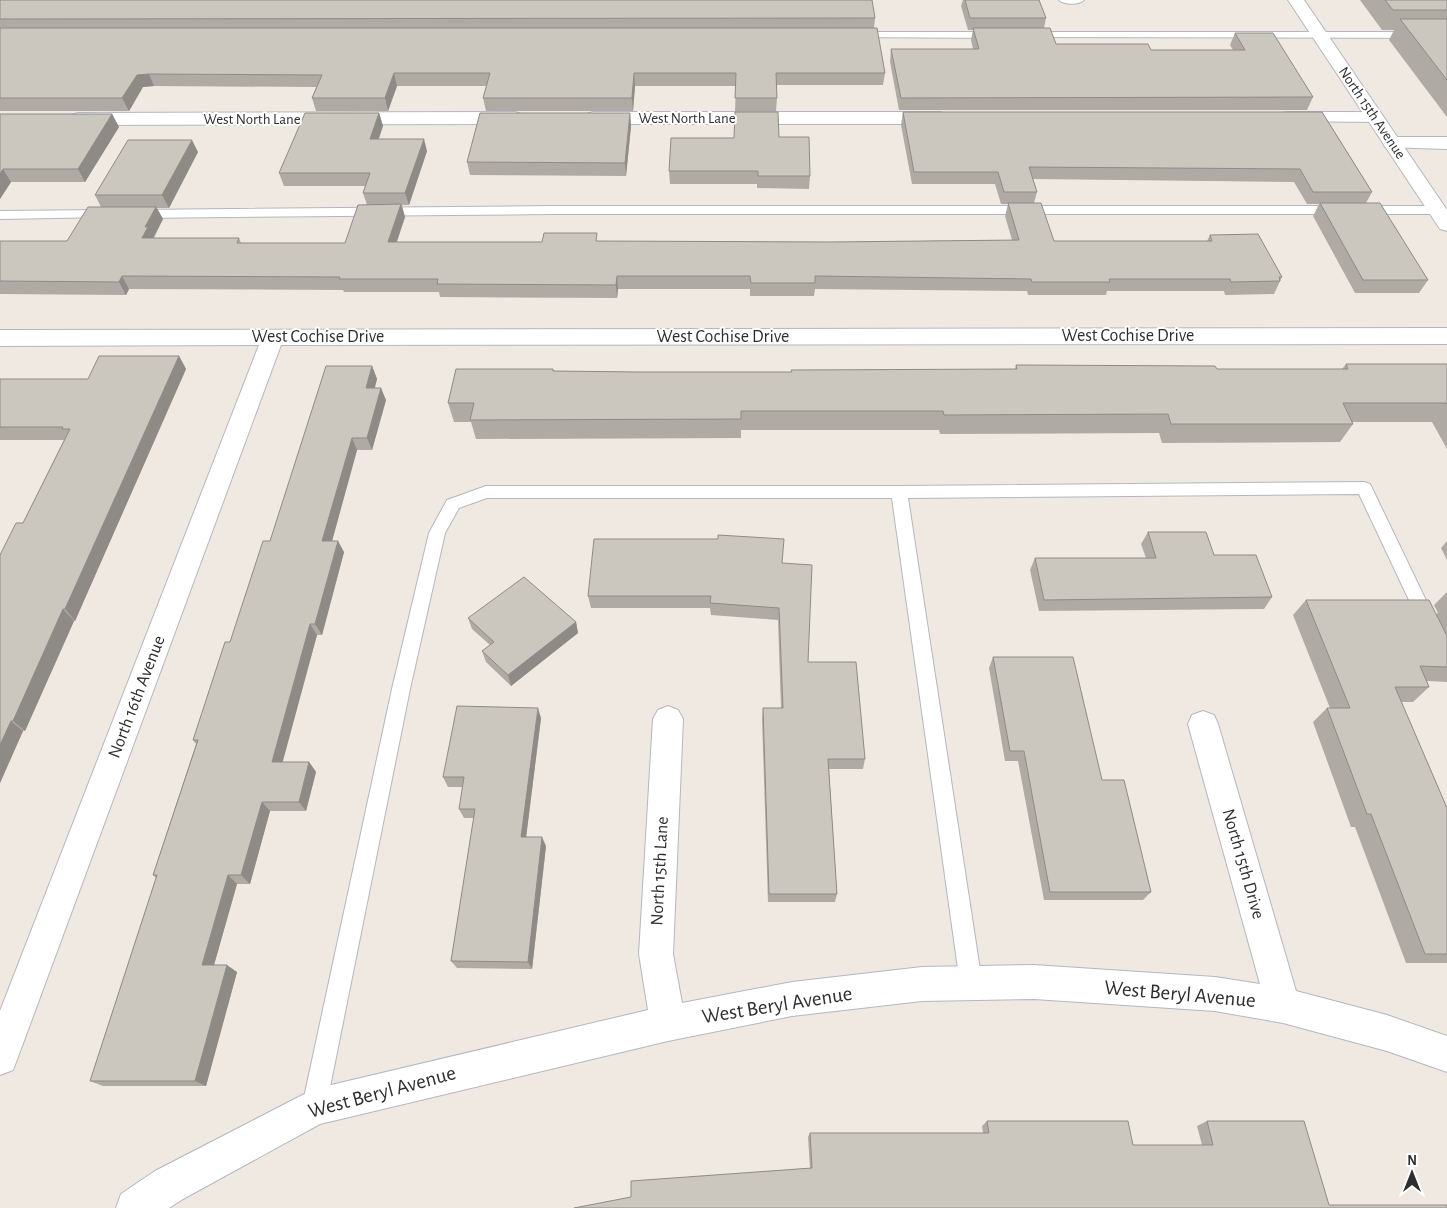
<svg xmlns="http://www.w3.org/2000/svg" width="1447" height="1208" viewBox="0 0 1447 1208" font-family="'Alegreya Sans',sans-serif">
	<rect width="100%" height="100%" fill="#efe9e1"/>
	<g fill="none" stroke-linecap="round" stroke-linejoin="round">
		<defs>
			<g id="service">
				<path d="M1059,0h25c-5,5 -20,5 -25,0z"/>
				<path d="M855,32h139l5,3 -5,3 -143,-1 -1,-2z"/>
				<path d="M1028,32h419v6l-423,-1 -1,-2z"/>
				<path d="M552,206h885l6,4 -6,4h-885l-415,4 -6,-4 6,-4z"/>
				<path d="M106,210l6,4 -1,3 -111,2v-8z"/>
				<path d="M1364,482l6,2 2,4 75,156v27l-6,-3 -82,-174 -451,4 74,485 -3,8 -8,3 -8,-3 -3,-8 -68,-485h-405l-28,10 -14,25 -35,156 -84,418 -4,8 -8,4 -8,-4 -4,-8 90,-418 37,-156 18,-33 39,-14h413z"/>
			</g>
			<g id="minor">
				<path d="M515,112l6,2 3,4 -3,4 -6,2 -437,1 -6,-2 -3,-4 3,-4 6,-2z"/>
				<path d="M593,112h347l6,2 3,4 -3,4 -6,2h-347l-6,-2 -3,-4 3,-4z"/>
				<path d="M1288,112h86l6,1 3,4 -3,4 -6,1 -92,-1 -3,-4 3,-4z"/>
				<path d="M1392,137h55v12l-62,-2 -2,-4 2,-4z"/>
				<path d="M1447,328v16l-1166,1 -263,712 -5,13 -13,5v-64l259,-666 -259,1v-16z"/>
				<path d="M668,706l10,4 5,9 -10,235 9,49 110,-21 130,-15 112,-2 181,12 45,7 -72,-260 4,-9 11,-4 11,4 4,9 78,267 91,24 60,21v36l-60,-21 -104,-28 -68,-12 -181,-12 -112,2 -130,15 -124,25 -348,83 -137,75 -14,9h-53l5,-14 34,-23 159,-82 334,-79 -9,-56 14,-235 5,-9z"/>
			</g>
			<path id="tertiary" d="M1288,0h16l143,210v21l-7,-2z"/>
		</defs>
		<use href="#service" stroke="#b4b7c1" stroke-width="2"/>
		<use href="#minor" stroke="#b4b7c1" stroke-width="2"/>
		<use href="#tertiary" stroke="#b4b7c1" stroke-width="2"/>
		<use href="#service" fill="#fff" fill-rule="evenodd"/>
		<use href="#minor" fill="#fff" fill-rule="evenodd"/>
		<use href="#tertiary" fill="#fff" fill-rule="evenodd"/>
	</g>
	<g fill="#afaba4">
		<path d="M0,0l875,18 -1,10 11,45 -2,12h-107l1,13 -1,13h-41l1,-25h-101l-2,25h-147l-3,-13 4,-12h-90l-9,25h-72l-4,-13 4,-11 -162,-1 -11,1 -14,24h-129z"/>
		<path d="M963,0h76l7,18 -2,10 12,16 95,6h82l-3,-5 5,-12 78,64 -6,13h-408l-9,-48 1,-13h82l-2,-9 2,-10h-5l-7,-24z"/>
		<path d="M1360,0h87v117l-58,-77 5,-10h-12z"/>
		<path d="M903,112h419l50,80 -6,11 62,77 -9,13h-64l-42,-77 6,-12h-12l-13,-22 -261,-3 4,13 -3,11 20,38h153l3,-6 72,42 -8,17 -49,1 -1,-4h-117l-1,4h-78l-1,-4 -212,-2 -1,7h-64v-7h-132l-1,9 -177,-1 -1,-5h-95l-1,-2 -214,-1 -3,6 -126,-1v-53h67l34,-34 -6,-12 103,-43 -29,56h-12l6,11 -9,19h85l2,5h104l22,-38 -4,-12 2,-7h-81l-5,-13 100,-60 4,13 -4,13 48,12 -18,54h-7l3,12 -8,25h145l56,-1 232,1 182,-2 -7,-24 3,-12h-7l-6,-20h-83l-11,-59z"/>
		<path d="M630,113l1,13 -5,50 -156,-1 -3,-13z"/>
		<path d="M0,114h112l7,13 -34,55h-74l-11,17z"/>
		<path d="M779,137l31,39 -1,13 -52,-1v-4h-87l-1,-13z"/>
		<path d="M179,356l7,13 -111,252h-1l-49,110h-2l-23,52v-228l23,-32 41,-83h-64v-61h88z"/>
		<path d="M1346,364h101v85l-15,-27h-80l1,2 -13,18 -178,1 -3,-10 -219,1 -1,-4h-198v8l-265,1 -5,-17h-17l-6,-19 105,-34 1,2 83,1h154l224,-3 1,-4 201,4h125z"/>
		<path d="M372,366l5,13 -2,9 11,12 -14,50h-15l-25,91 12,11 -22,83h-5l-35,127h27l7,10 -10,39h-36l-20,73h-13l-23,81 23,7 -31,114h-103l-13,-5 66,-203 -3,-3 43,-131 -3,-4 77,-199z"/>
		<path d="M1148,532l66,23 58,42 -8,12 -225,2 -9,-41 5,-12h111l-5,-14z"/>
		<path d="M1447,541v19l-6,-12z"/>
		<path d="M782,563l26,99 57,97 -2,10h-34l8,125 -2,8h-67l-6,-183 1,-11h18l-3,-88 -67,-5 -1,-7h-119l-3,-12z"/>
		<path d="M1447,592v90l-20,-1 2,6 -16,15h-12l46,106v155h-41l-51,-136h-4l-38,-105 14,-14h3l-37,-93 13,-15 130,14 2,-1 -4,-8z"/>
		<path d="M468,618l108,4 2,11 -67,53 -25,-24 -4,-11 8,-6 -18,-16z"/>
		<path d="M993,657l109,123 49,112 -8,8h-99l-26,-139h-13l-16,-93z"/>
		<path d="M541,718l-15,119 20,9 -14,123 -75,-1 -6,-7 23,-143h-10l-5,-9 4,-22h-15l-5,-10z"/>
		<path d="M987,1121l146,24h69l-5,-19 10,-5 122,84 -755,3 236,-40 -2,-31 2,-4h173l-1,-7z"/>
	</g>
	<g fill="#8e8b86">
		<path d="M394,73l3,13 -9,25 -3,-13z"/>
		<path d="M634,73l1,13 -2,25 -1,-13z"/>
		<path d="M149,74l5,12 -11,1 -14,24 -7,-13 15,-23z"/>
		<path d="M379,113l4,13 -9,25 -4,-12z"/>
		<path d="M630,113l1,13 -5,50 -1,-13z"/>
		<path d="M112,114l7,13 -34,55 -7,-13z"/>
		<path d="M424,139l3,12 -18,54 -4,-12z"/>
		<path d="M192,140l6,12 -29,56 -7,-13z"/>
		<path d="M3,169l8,13 -11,17v-25z"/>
		<path d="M401,204l4,13 -13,38 -4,-13z"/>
		<path d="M156,207l7,12 -10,19 2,2 -13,-2 3,-11z"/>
		<path d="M122,276l7,13 -3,6 -7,-13z"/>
		<path d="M617,276l1,13 -1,9 -1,-13z"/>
		<path d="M179,356l7,13 -111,252 -10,-12z"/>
		<path d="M372,366l5,13 -6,21 -5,-12z"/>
		<path d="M381,388l5,12 -14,50 -5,-12z"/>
		<path d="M352,438l5,12 -28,102 -7,-11z"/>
		<path d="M338,541l6,11 -22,83 -7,-11z"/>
		<path d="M63,609l11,12 -49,110 -12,-10z"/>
		<path d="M576,622l2,11 -67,53 -3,-11z"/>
		<path d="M310,624l7,11 -37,137 -8,-10z"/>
		<path d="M538,708l3,10 -16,128 -4,-9z"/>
		<path d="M11,721l12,10 -23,52v-38z"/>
		<path d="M309,762l7,10 -10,39 -7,-9z"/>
		<path d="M262,802l8,9 -20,73 -9,-9z"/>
		<path d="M542,837l4,9 -14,123 -4,-7z"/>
		<path d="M228,875l9,9 -25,88 -10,-7z"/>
		<path d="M227,965l10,7 -31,114 -11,-5z"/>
	</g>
	<g fill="#cbc7bf" stroke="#8e8b86">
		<path d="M0,0h872l3,18 -875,1z"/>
		<path d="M965,0h74l7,18h-76z"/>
		<path d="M1385,0h62v10h-54z"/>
		<path d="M1400,19h47v61z"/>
		<path d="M0,28h877l8,45h-109l1,25h-42l1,-25h-102l-2,25h-149l7,-25h-96l-9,25h-73l10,-23 -173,-1 -12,1 -15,23h-122z"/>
		<path d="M973,28h77l6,16h92l3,6h94l-10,-17h38l40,64 -412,1 -10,-49h88z"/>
		<path d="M735,112h43l1,25h30l1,39h-52v-5h-89l2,-33h63z"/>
		<path d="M903,112h419l50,80h-59l-13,-23 -271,-2 8,25h-33l-6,-20h-84z"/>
		<path d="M305,113h74l-9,26h54l-19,54h-42l7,-20h-91z"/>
		<path d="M480,113h150l-5,50 -158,-1z"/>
		<path d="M0,114h112l-34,55h-75l-3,5z"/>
		<path d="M128,140h64l-30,55h-67z"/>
		<path d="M1008,203h33l13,38h158l-2,-6 48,-1 24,43h-3l1,4 -49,1 -1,-3h-121l1,3h-78l-1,-3 -216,-3v7h-64l-1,-7h-133l-1,9 -179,-1 1,-5h-99l1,-2 -218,-1 -3,6 -119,-1v-40h67l21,-34h68l-11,20h3l-6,11h97l-2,5h108l13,-38 43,-1 -13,38h154l2,-9h53l-1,8 234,1 189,-2z"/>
		<path d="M1320,203h60l48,77h-65z"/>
		<path d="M99,356h80l-114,253h-2l-50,112h-2l-11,24v-190l16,-32h7l47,-94h-8l1,-2h-63v-48h88z"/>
		<path d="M1346,364h101v40l-1,-1h-103l10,21h-182l-3,-10 -224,1 -1,-4h-202v8l-271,1 4,-17h-26l8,-34h97v2l84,1h155l-1,-2 226,-1 -1,-4 199,1 2,3h131z"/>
		<path d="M326,366h46l-6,22h15l-14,50h-15l-30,103h16l-23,83h-5l-38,138h37l-10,40h-37l-21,73h-13l-26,90h25l-32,116h-105l67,-206h-4l45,-135h-5l32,-98h5l33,-101h7z"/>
		<path d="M1148,532h58l8,23h42l16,42 -228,3 -9,-42h121z"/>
		<path d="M718,535l66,4 -2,24 30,2 -4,97h48l9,97h-37l9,135h-68l-6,-186h20l-4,-100 -69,-5 1,-7h-123l6,-57h124z"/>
		<path d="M524,577l52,45 -68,53 -26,-24 12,-9 -26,-24z"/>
		<path d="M1306,600h123l18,36v31l-27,-1 9,21h-34l52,121v146h-22l-54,-140h-4l-40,-106h23z"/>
		<path d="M993,657h80l29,123h22l27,112h-101l-26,-141h-14z"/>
		<path d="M457,706l81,2 -17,129h21l-14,125 -77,-1 24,-152h-16l5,-32h-21z"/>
		<path d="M987,1121h141l5,24h80l-6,-24h97l25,84h118v3h-873l57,-11v-16l181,-13 -2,-35h179z"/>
	</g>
	<g text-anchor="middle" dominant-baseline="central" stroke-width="4" stroke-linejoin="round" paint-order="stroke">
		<g font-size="15" fill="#2e2e2e" stroke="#fff">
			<text transform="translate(1372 113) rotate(56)">North 15th Avenue</text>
			<text x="687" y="118">West North Lane</text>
			<text x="252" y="119">West North Lane</text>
		</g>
		<g font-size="18" fill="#2e2e2e" stroke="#fff">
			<text x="1128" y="336">West Cochise Drive</text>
			<text x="318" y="337">West Cochise Drive</text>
			<text x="723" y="337">West Cochise Drive</text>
			<text transform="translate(137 697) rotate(-69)">North 16th Avenue</text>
			<text transform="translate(1243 864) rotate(74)">North 15th Drive</text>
			<text transform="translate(660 871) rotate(-87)">North 15th Lane</text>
		</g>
		<g font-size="21" fill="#2e2e2e" stroke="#fff">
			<text transform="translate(1180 994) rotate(5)">West Beryl Avenue</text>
			<text transform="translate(777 1005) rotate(-9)">West Beryl Avenue</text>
			<text transform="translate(382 1092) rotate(-15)">West Beryl Avenue</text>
		</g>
	</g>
	<g transform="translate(1412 1173)" stroke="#ffffff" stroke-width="4" paint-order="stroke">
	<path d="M0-4L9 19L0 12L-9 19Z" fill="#2e2e2e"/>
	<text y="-8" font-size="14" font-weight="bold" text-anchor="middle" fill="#2e2e2e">N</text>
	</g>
</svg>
